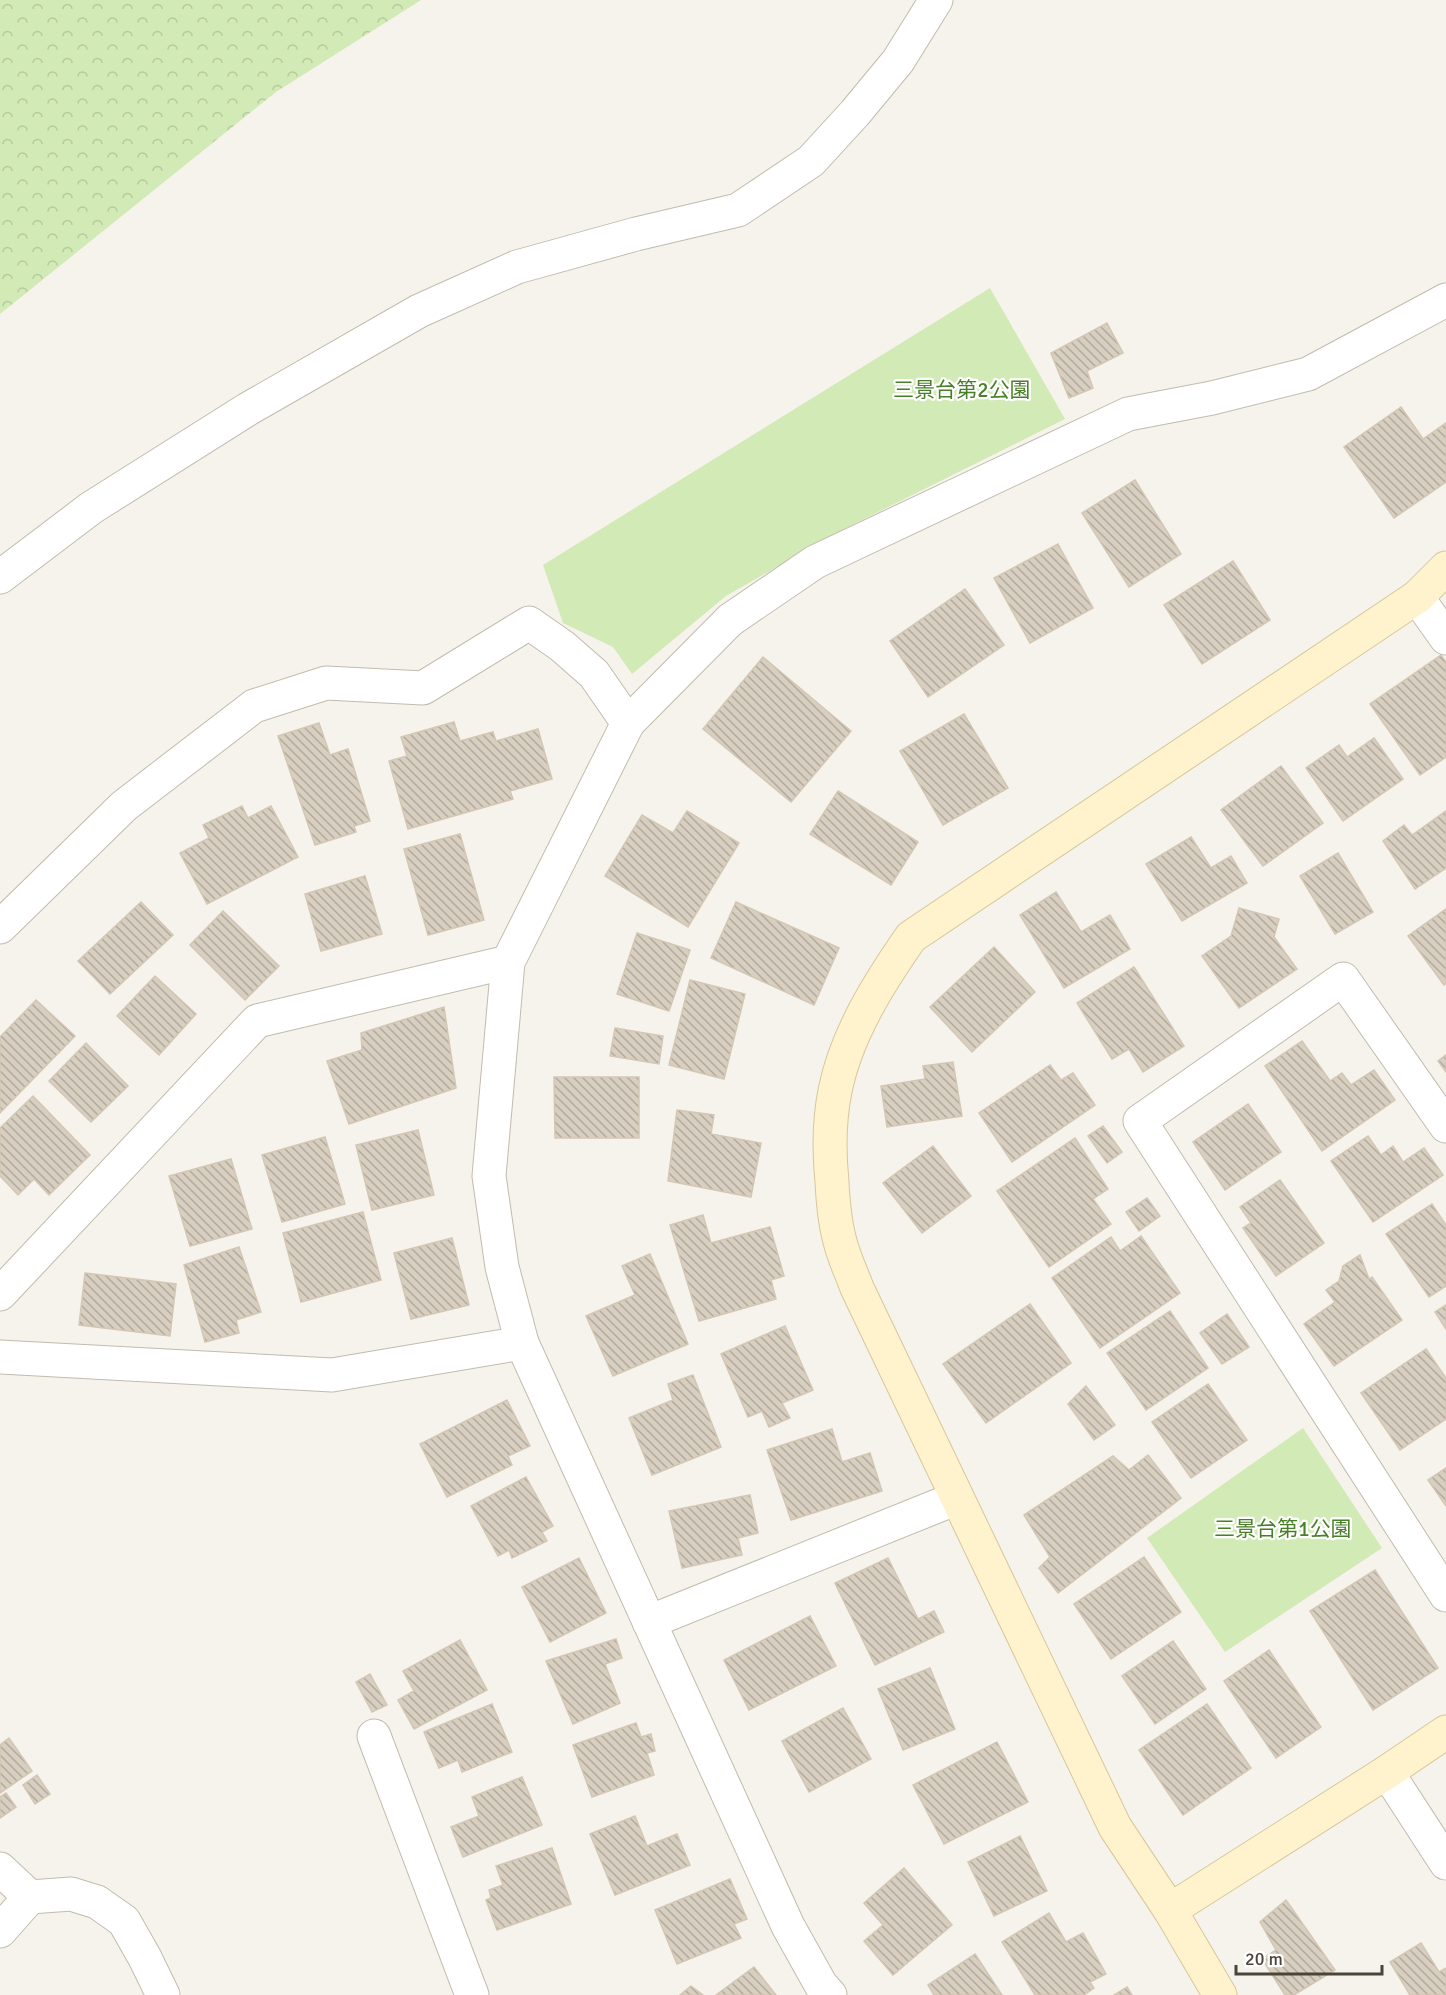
<svg xmlns="http://www.w3.org/2000/svg" width="1446" height="1995" viewBox="0 0 1446 1995" font-family="Signika,'Noto Sans JP',sans-serif">
	<defs>
		<pattern id="forest-crowns" width="20" height="18" patternUnits="userSpaceOnUse" patternTransform="scale(1.5)"><rect width="20" height="18" fill="#d2eab5"/><path d="M2 6a3 3 0 1 1 6 0M12 15a3 3 0 1 1 6 0" fill="none" stroke="#b6ca9c"/></pattern>
		<pattern id="building-back-hatch" width="6" height="6" patternUnits="userSpaceOnUse" patternTransform="scale(1.5)"><rect width="6" height="6" fill="#d8cfc1"/><path d="M-1 5l2 2M0 0l6 6M5-1l2 2" fill="none" stroke="#b1aa9e"/></pattern>
	</defs>
	<rect width="100%" height="100%" fill="#f6f3ec"/>
	<g fill="#d2eab5">
		<path d="M990,288l75,131 -227,113 -112,64 -94,78 -19,-27 -50,-24 -20,-58z"/>
		<path d="M1303,1428l79,120 -157,104 -78,-114z"/>
	</g>
	<path fill="url(#forest-crowns)" d="M0,0h421l-145,92 -276,222z"/>
	<g fill="url(#building-back-hatch)" stroke="#d3c7b4" stroke-width="1.5">
		<path d="M1107,323l16,30 -36,18 6,17 -24,10 -18,-45z"/>
		<path d="M1401,407l22,32 23,-16v59l-52,36 -50,-71z"/>
		<path d="M1135,480l46,74 -52,33 -47,-74z"/>
		<path d="M1058,544l35,64 -63,35 -36,-65z"/>
		<path d="M1233,561l37,59 -68,44 -38,-59z"/>
		<path d="M965,589l39,56 -76,52 -38,-56z"/>
		<path d="M1441,655l5,7v95l-26,18 -50,-71z"/>
		<path d="M763,657l88,74 -60,71 -88,-73z"/>
		<path d="M964,714l44,74 -65,37 -43,-74z"/>
		<path d="M454,722l6,19 33,-9 3,9 42,-12 14,50 -42,12 3,8 -105,30 -19,-68 18,-5 -6,-19z"/>
		<path d="M319,723l11,32 18,-6 22,72 -16,5 2,6 -41,13 -37,-109z"/>
		<path d="M1374,738l29,41 -60,42 -37,-53 33,-23 8,12z"/>
		<path d="M1281,766l42,57 -60,43 -42,-56z"/>
		<path d="M838,791l80,51 -27,43 -81,-51z"/>
		<path d="M242,806l6,12 23,-12 27,51 -91,47 -27,-51 29,-15 -6,-13z"/>
		<path d="M687,811l52,32 -51,84 -83,-51 37,-61 31,18z"/>
		<path d="M1446,811v57l-31,21 -32,-48 21,-16 8,10z"/>
		<path d="M460,834l24,86 -56,15 -24,-86z"/>
		<path d="M1191,837l20,31 20,-12 16,27 -65,38 -36,-57z"/>
		<path d="M1338,853l35,59 -38,22 -35,-58z"/>
		<path d="M365,876l17,58 -61,17 -16,-57z"/>
		<path d="M1056,892l25,40 29,-17 20,34 -66,39 -44,-73z"/>
		<path d="M141,902l32,33 -63,59 -32,-33z"/>
		<path d="M736,902l103,46 -25,57 -103,-47z"/>
		<path d="M1239,908l40,11 -5,18 23,32 -58,39 -37,-52 29,-20z"/>
		<path d="M1446,909v74l-2,2 -36,-49z"/>
		<path d="M223,911l56,55 -34,34 -55,-55z"/>
		<path d="M637,933l53,17 -21,61 -52,-17z"/>
		<path d="M994,947l41,45 -63,60 -42,-45z"/>
		<path d="M1134,967l50,79 -41,26 -14,-23 -17,10 -35,-56z"/>
		<path d="M155,976l41,38 -37,41 -42,-39z"/>
		<path d="M690,980l55,14 -21,85 -55,-14z"/>
		<path d="M36,1000l39,36 -75,77v-76z"/>
		<path d="M444,1007l12,81 -107,36 -22,-63 35,-11 -1,-17z"/>
		<path d="M615,1028l48,8 -4,28 -49,-8z"/>
		<path d="M1302,1041l28,40 12,-8 9,12 23,-15 21,30 -73,51 -57,-85z"/>
		<path d="M86,1043l42,43 -37,36 -42,-41z"/>
		<path d="M1446,1055v17l-8,-11z"/>
		<path d="M953,1062l9,54 -75,11 -6,-41 44,-7 -2,-13z"/>
		<path d="M1050,1065l11,15 12,-7 22,32 -83,57 -33,-49z"/>
		<path d="M554,1077h85v61h-84z"/>
		<path d="M33,1096l57,59 -41,40 -15,-16 -16,16 -18,-19v-48z"/>
		<path d="M1248,1104l33,48 -56,38 -32,-48z"/>
		<path d="M677,1110l37,5 -3,19 50,9 -10,54 -83,-16z"/>
		<path d="M1103,1126l19,26 -15,11 -19,-27z"/>
		<path d="M418,1130l16,65 -62,15 -16,-65z"/>
		<path d="M1368,1136l13,19 12,-9 10,16 21,-14 19,27 -70,47 -42,-61z"/>
		<path d="M325,1137l20,67 -63,18 -20,-67z"/>
		<path d="M1075,1138l33,51 -15,10 18,25 -62,43 -52,-76z"/>
		<path d="M933,1146l38,50 -49,37 -39,-50z"/>
		<path d="M231,1159l21,70 -62,17 -21,-70z"/>
		<path d="M1280,1180l44,63 -48,33 -33,-48 8,-5 -11,-16z"/>
		<path d="M1147,1198l13,18 -21,15 -13,-19z"/>
		<path d="M1432,1204l14,21v61l-17,11 -43,-63z"/>
		<path d="M363,1212l18,68 -80,22 -18,-69z"/>
		<path d="M703,1215l8,28 59,-16 14,49 -13,4 5,19 -77,22 -29,-96z"/>
		<path d="M1141,1236l39,57 -80,55 -48,-70 59,-41 9,14z"/>
		<path d="M452,1238l17,67 -58,14 -17,-66z"/>
		<path d="M239,1247l22,65 -25,8 3,13 -34,9 -21,-77z"/>
		<path d="M650,1254l38,90 -75,32 -27,-60 49,-21 -13,-29z"/>
		<path d="M1360,1255l9,24 3,-2 30,43 -68,46 -30,-42 31,-22 -9,-12 13,-9 4,-15z"/>
		<path d="M85,1273l91,11 -6,52 -91,-11z"/>
		<path d="M1030,1304l41,59 -85,60 -43,-59z"/>
		<path d="M1446,1305v24l-11,-17z"/>
		<path d="M1170,1311l38,57 -62,42 -39,-57z"/>
		<path d="M1227,1314l22,33 -27,17 -22,-31z"/>
		<path d="M785,1326l28,64 -31,13 8,15 -21,9 -7,-16 -14,6 -27,-63z"/>
		<path d="M1426,1349l20,29v41l-46,31 -39,-57z"/>
		<path d="M693,1375l28,72 -69,28 -23,-57 44,-18 -5,-16z"/>
		<path d="M1208,1384l39,56 -56,38 -39,-56z"/>
		<path d="M1086,1386l29,39 -21,15 -26,-36z"/>
		<path d="M507,1400l23,46 -22,10 4,9 -65,32 -27,-53z"/>
		<path d="M832,1429l10,33 28,-9 12,38 -91,29 -24,-70z"/>
		<path d="M1148,1455l33,43 -123,95 -19,-25 11,-11 -26,-42 89,-59 16,14z"/>
		<path d="M1446,1468v38l-18,-26z"/>
		<path d="M526,1477l27,49 -11,6 5,9 -35,17 -3,-8 -11,6 -27,-50z"/>
		<path d="M750,1495l8,38 -20,5 4,17 -60,13 -13,-57z"/>
		<path d="M1144,1557l37,55 -70,47 -37,-55z"/>
		<path d="M579,1558l27,55 -56,29 -28,-55z"/>
		<path d="M888,1558l30,61 16,-8 10,21 -69,33 -40,-82z"/>
		<path d="M1375,1570l63,98 -65,42 -63,-99z"/>
		<path d="M810,1616l26,50 -87,44 -25,-50z"/>
		<path d="M616,1639l6,19 -17,6 15,39 -47,21 -27,-63z"/>
		<path d="M460,1640l27,50 -73,39 -16,-29 16,-9 -11,-20z"/>
		<path d="M1173,1641l33,48 -51,35 -33,-48z"/>
		<path d="M1269,1650l52,77 -45,31 -52,-77z"/>
		<path d="M930,1668l25,61 -52,21 -25,-61z"/>
		<path d="M370,1674l17,31 -15,7 -16,-30z"/>
		<path d="M492,1704l20,48 -50,20 -4,-12 -19,8 -15,-36z"/>
		<path d="M1207,1704l44,64 -68,47 -44,-65z"/>
		<path d="M843,1708l28,51 -62,33 -27,-51z"/>
		<path d="M636,1723l5,14 10,-3 4,17 -8,2 7,22 -62,22 -19,-52z"/>
		<path d="M9,1738l23,33 -32,22v-48z"/>
		<path d="M997,1742l31,60 -84,42 -31,-59z"/>
		<path d="M37,1775l13,19 -15,10 -12,-19z"/>
		<path d="M522,1777l20,48 -79,32 -12,-30 28,-11 -7,-19z"/>
		<path d="M6,1793l10,14 -16,11v-21z"/>
		<path d="M635,1816l12,30 30,-12 13,31 -75,30 -25,-61z"/>
		<path d="M1020,1836l27,55 -53,25 -26,-54z"/>
		<path d="M552,1848l19,56 -74,26 -11,-30 5,-2 -2,-8 14,-5 -7,-19z"/>
		<path d="M904,1868l48,57 -59,50 -29,-34 19,-16 -19,-22z"/>
		<path d="M730,1879l17,40 -13,5 7,14 -64,26 -22,-54z"/>
		<path d="M1286,1900l49,70 -41,25h-9l-23,-36 14,-9 -16,-28z"/>
		<path d="M1049,1913l17,29 17,-9 23,41 -16,8 4,6 -10,7h-49l-33,-53z"/>
		<path d="M1421,1943l18,29 7,-4v27h-36l-20,-33z"/>
		<path d="M975,1954l27,41h-68l-6,-10z"/>
		<path d="M754,1967l22,28h-60z"/>
		<path d="M691,1986l12,9h-23z"/>
		<path d="M1127,1987l5,8h-18z"/>
	</g>
	<g fill="none" stroke-linecap="round" stroke-linejoin="round">
		<defs>
			<g id="street">
				<path d="M0,577l91,-69 157,-99 171,-98 98,-44 119,-33 102,-24 73,-49 44,-48 43,-52 38,-61"/>
				<path d="M1417,597l29,41"/>
				<path d="M0,927l124,-121 130,-100 72,-23 97,5 106,-65 33,23 32,28 34,49"/>
				<path d="M1446,1126l-103,-147 -203,142 306,474"/>
				<path d="M0,1294l257,-273 251,-59"/>
				<path d="M0,1357l332,18 190,-32"/>
				<path d="M649,1622l308,-124"/>
				<path d="M374,1736l98,259"/>
				<path d="M1387,1772l59,91"/>
				<path d="M0,1869l30,28 41,-3 26,8 27,19 21,37 18,37"/>
				<path d="M0,1931l30,-34"/>
				<path d="M830,1995l-9,-10 -33,-59 -266,-583 -20,-76 -13,-91 19,-214 120,-239 102,-103 85,-58 313,-148 84,-16 96,-24 138,-74"/>
			</g>
			<g id="secondary">
				<path d="M1170,1910l217,-138 59,-40"/>
				<path d="M1220,1995l-50,-85 -55,-83 -258,-539c-5,-14 -12,-28 -16,-43 -6,-20 -8,-42 -9,-63 -3,-30 -3,-61 3,-91 11,-56 44,-108 76,-154l506,-340 29,-29"/>
			</g>
		</defs>
		<use href="#street" stroke="#c2bbae" stroke-width="35"/>
		<use href="#secondary" stroke="#d6c79b" stroke-width="35"/>
		<use href="#street" stroke="#fff" stroke-width="33"/>
		<use href="#secondary" stroke="#fff3cd" stroke-width="33"/>
	</g>
	<g text-anchor="middle" dominant-baseline="central" stroke-width="4.5" stroke-linejoin="round" paint-order="stroke">
		<g font-size="21" fill="#4a7f2a" stroke="#fff">
			<text x="962" y="390">三景台第2公園</text>
			<text x="1283" y="1529">三景台第1公園</text>
		</g>
	</g>
	<path d="M1236 1965v9h146v-9" fill="none" stroke="#4b4439" stroke-width="3"/>
	<text x="1245" y="1965" font-size="18" fill="#4b4439" stroke="#ffffff" stroke-width="4.5" paint-order="stroke">20 m</text>
</svg>
